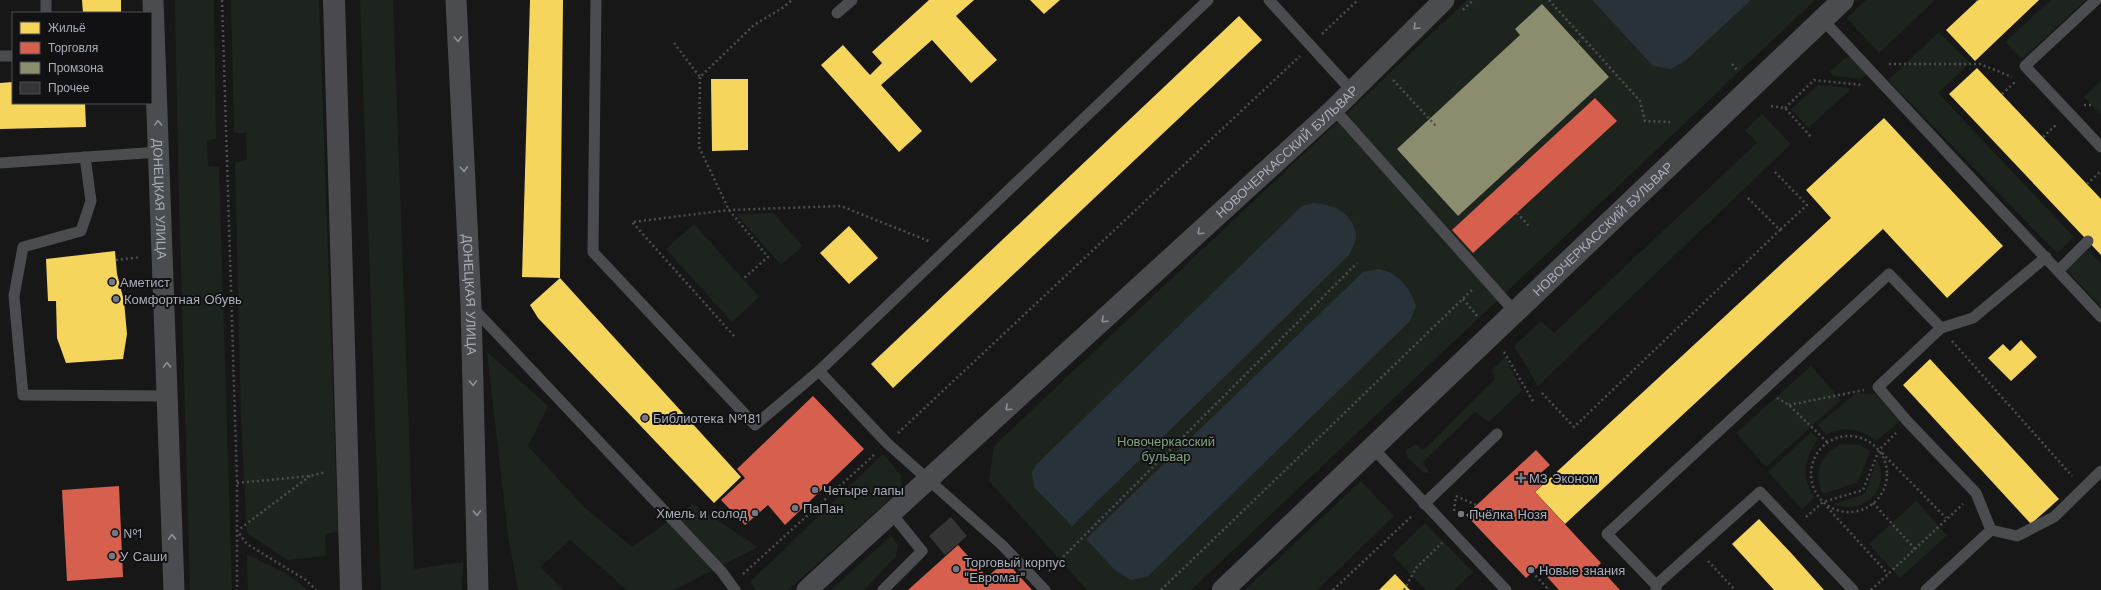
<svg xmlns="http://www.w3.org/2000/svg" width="2101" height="590" viewBox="0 0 2101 590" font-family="'Work Sans',sans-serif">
	<rect width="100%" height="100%" fill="#171717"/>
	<g fill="#1d241e">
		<path d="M175,0h39l2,139 -9,1 1,26 11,1 13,423h-42l-12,-426z"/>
		<path d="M231,0h88l19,532 -13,2 1,22 -39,4 -40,-27 -6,-113 -6,-257 12,-4 -1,-26h-12z"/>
		<path d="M360,0h33l21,569 49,-7 -1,28h-81z"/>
		<path d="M1467,0h125l61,66 98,-66h64l-624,590h-104l-98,-109 5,-35z"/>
		<path d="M1866,0h69l-56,53 -32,-35z"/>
		<path d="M2051,0h35l-64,59 -17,-17z"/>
		<path d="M1939,32l31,31 -32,30 136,144 -17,16 -169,-173z"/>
		<path d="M1850,57l5,2 13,14 -7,6 -28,-3 -3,-4 15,-14z"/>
		<path d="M2101,80v35l-17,-18z"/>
		<path d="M1818,85l31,3 1,2 -42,38 -17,-19z"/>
		<path d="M1762,114l29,30 -253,242 -24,-40 27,-25 13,12 203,-190 -12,-13z"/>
		<path d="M773,213l30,33 -22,19 -45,-51z"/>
		<path d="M694,224l65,73 -27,25 -66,-73z"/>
		<path d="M2088,250l13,14v43l-34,-37z"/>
		<path d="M487,352l61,54 -20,40 55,60 49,41 61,-43 65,43 -84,43h-47l-57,-50 -30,27 24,23h-46l-10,-55z"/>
		<path d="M1505,357l17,33 -33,32 -14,-10 -52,50 6,11 -6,-1 -16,-15 -1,-7 10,-6 6,5 4,-1 69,-69 -3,-9z"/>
		<path d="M1811,366l30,34 -75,67 -30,-34z"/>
		<path d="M1856,393l20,1 24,27 -24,20c-16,-13 -31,-15 -50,-7l-8,-9z"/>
		<path d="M1811,432l7,7c-14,20 -18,38 -3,58l-13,12 -34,-37z"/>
		<path d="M1842,444l18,1 10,6 -12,31 -35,12c-11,-21 -2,-40 19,-50z"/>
		<path d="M883,454l18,21 1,13 -114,102h-32l-6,-8z"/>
		<path d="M1877,460c15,29 -14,56 -43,44l31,-10z"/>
		<path d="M1361,481l33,35 -77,74h-72z"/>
		<path d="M1916,501l31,34 -47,43 -31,-34z"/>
		<path d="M1425,523l48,49 -19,18h-28l-34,-35z"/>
		<path d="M891,536l7,9 -2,11 -32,34h-33z"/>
		<path d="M247,554l40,20 21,16h-60z"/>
	</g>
	<g fill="#2a3239">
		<path d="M1592,0h159l-66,61 -14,8 -18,-3z"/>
		<path d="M1313,203c19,1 39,9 43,31 1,7 -4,14 -7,21l-277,271 -38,-39 -2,-15 4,-7 266,-259z"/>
		<path d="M1379,269c19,4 31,19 37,37l-6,15 -262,255 -17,4 -16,-10 -29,-31 277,-267z"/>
	</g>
	<g fill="#f6d55c">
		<path d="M82,0h39v13h-38z"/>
		<path d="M530,0h33l-3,278 -38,-1z"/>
		<path d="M929,0h45l-18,16 41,44 -26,23 -39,-43 -51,45 41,46 -23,21 -78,-87 22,-20 27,30 12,-12 -10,-11z"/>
		<path d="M1030,0h30l-16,14z"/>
		<path d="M1978,0h61l-64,61 -29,-31z"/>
		<path d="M1239,16l23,24 -369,348 -22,-24z"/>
		<path d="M1977,68l124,131v56l-152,-161z"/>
		<path d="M711,79h37v71l-36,1z"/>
		<path d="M13,82v21h72l1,24 -86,2v-46z"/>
		<path d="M1884,118l119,128 -56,52 -64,-69 -318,295 -30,-32 296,-274 -25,-28z"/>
		<path d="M849,226l29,32 -29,26 -29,-31z"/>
		<path d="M115,251l2,23 7,27 3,33 -4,25 -57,4 -9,-25 -1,-37h-8l-2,-42z"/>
		<path d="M560,278l181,199 -27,26 -176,-185 -8,-13z"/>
		<path d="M2021,340l16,17 -26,24 -23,-23 15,-14 7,7z"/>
		<path d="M1930,359l129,140 -28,25 -128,-139z"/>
		<path d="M1759,519l33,35 32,36h-50l-42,-46z"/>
		<path d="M1395,574l15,16h-31z"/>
	</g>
	<g fill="#d6604d">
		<path d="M1595,98l22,23 -144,132 -21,-23z"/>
		<path d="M813,396l51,53 -79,76 -17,-20 -23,20 -24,-25 24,-22 -8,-9z"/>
		<path d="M1536,450l14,15 -15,13 7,7 -7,7 66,71 -3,3 22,24h-61l-21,-23 -12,11 -60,-63z"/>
		<path d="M119,486l4,91 -56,4 -5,-91z"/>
		<path d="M958,545l29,32 19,-16 26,29h-124z"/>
	</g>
	<path fill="#8c8c6e" d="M1542,4l67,73 -151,139 -61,-67 123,-114 -5,-6z"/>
	<path fill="#353536" d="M951,517l16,19 -22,19 -16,-19z"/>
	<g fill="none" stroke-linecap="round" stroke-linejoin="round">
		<g stroke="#4d4e52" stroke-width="2.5" stroke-dasharray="2 3" stroke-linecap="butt">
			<path d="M222,0l15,483v107"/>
			<path d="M1549,0l91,101 5,20 25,1"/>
			<path d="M1977,0v1"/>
			<path d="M1463,10l10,-10"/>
			<path d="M1322,34l36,-34"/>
			<path d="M1578,42l5,-5"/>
			<path d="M674,43l26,34 54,-52 30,-18 8,-7"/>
			<path d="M1732,64l5,6"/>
			<path d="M1889,64h91l32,13"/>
			<path d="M700,77l-1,70 30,63 39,47 -25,22"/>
			<path d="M1393,80l43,46"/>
			<path d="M2002,94l14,-13"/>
			<path d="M2084,105h8"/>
			<path d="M1771,106l14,2 27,30"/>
			<path d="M1785,108l29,-28 48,5"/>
			<path d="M2043,137l14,-13"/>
			<path d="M1775,172l32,33 -27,25"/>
			<path d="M2087,184l14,-13"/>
			<path d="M1517,213l12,13"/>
			<path d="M116,260l25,-3"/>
			<path d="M1463,299l15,18"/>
			<path d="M734,336l-102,-114 97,-12 112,-4 90,36"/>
			<path d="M1952,341l120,135"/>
			<path d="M1504,352l29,49"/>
			<path d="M1542,393l32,34 206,-197 -32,-32"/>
			<path d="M1777,398l12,7 39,38"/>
			<path d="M1789,405l75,-15"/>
			<path d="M898,433l402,-377"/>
			<circle cx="1849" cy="474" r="38"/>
			<path d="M1882,453l64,65"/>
			<path d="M310,476l-73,55 10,13 59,36 10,10"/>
			<path d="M237,483l73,-7 16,-4"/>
			<path d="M1456,496l20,9"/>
			<path d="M1873,503l42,46"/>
			<path d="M1827,507l61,67"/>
			<path d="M1454,511l2,-15"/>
			<path d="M1806,517l17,-15 40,-12 16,-40 17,-17"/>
			<path d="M1708,561l27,29"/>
			<path d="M1049,571l308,-308"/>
			<path d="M1532,572l15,16 -2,2"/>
			<path d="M743,574l132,-120"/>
			<path d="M1161,590l312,-301"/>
			<path d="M1333,590l80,-75"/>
			<path d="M1404,590l12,-22 26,-25"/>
			<path d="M1871,590l92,-86"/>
		</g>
		<g stroke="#4b4c50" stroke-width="11">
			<path d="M46,0v13"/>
			<path d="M596,0l-3,252 162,173 64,-54"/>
			<path d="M1269,0l83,91"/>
			<path d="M2096,0l-71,66 76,81"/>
			<path d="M837,13l15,-13"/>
			<path d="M1823,20l278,297"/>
			<path d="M0,56h13"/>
			<path d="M1334,109l181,203"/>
			<path d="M85,157l6,44 -10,30 -58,16 -9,49 9,99 145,1"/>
			<path d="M0,163l159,-11"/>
			<path d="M2059,270l29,-29"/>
			<path d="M471,306l251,266 13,18"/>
			<path d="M1941,328l-63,59 30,35 68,71 15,37"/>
			<path d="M1372,447l134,143"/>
			<path d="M1424,504l73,-70"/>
			<path d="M1656,585l104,-93 93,98"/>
			<path d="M883,590l39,-39 -30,-37"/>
			<path d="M1045,590l-43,-45 -115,-102 -68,-72 389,-371"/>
			<path d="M1656,590v-5l-49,-51 282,-260 52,54 32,-10 73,-61"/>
			<path d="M1926,590l65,-60 26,6 37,-19 47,-46"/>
		</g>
		<g stroke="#4b4c50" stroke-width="21">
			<path id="s1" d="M153,0l21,590"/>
			<path id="s2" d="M456,0l15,305 7,285"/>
			<path id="s3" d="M807,590l527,-481 110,-109"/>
		</g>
		<path stroke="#4b4c50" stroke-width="22" id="s4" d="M1223,590l620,-590"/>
		<path stroke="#4a4a4e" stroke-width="22" d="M334,0l17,590"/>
	</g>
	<defs><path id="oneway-chevron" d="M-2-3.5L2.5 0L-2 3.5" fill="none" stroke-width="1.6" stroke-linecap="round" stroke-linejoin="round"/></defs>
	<g stroke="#8c9099">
		<use href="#oneway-chevron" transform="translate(1416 27) rotate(135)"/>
		<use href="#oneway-chevron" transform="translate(458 39) rotate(87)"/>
		<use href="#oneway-chevron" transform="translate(158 123) rotate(-92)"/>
		<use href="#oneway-chevron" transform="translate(464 169) rotate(87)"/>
		<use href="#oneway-chevron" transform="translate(1200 232) rotate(137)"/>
		<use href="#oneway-chevron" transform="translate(1104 320) rotate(137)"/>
		<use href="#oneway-chevron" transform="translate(167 365) rotate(-92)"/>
		<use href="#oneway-chevron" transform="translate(473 383) rotate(88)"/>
		<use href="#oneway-chevron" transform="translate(1008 408) rotate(137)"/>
		<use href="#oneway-chevron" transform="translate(477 513) rotate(88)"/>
		<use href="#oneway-chevron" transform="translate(172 537) rotate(-92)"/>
	</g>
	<g fill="#757880" stroke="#111113" stroke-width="1.5">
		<circle cx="112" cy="282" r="4"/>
		<circle cx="116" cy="299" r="4"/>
		<circle cx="645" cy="418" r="4"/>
		<path d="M1519 472h4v4h4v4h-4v4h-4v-4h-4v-4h4z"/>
		<circle cx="815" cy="490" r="4"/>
		<circle cx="795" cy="508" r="4"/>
		<circle cx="755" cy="513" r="4"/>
		<circle cx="1461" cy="514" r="4"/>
		<circle cx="115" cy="533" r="4"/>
		<circle cx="112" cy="556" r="4"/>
		<circle cx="956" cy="569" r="4"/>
		<circle cx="1531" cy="570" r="4"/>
	</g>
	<g text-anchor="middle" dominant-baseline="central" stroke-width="4" stroke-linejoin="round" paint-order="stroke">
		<g font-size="13" fill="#a8adb8" stroke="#111113">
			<text stroke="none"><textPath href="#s3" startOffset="650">НОВОЧЕРКАССКИЙ БУЛЬВАР</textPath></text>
			<text stroke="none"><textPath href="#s1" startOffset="199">ДОНЕЦКАЯ УЛИЦА</textPath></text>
			<text stroke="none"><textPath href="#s4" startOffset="524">НОВОЧЕРКАССКИЙ БУЛЬВАР</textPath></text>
			<text stroke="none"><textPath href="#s2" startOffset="295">ДОНЕЦКАЯ УЛИЦА</textPath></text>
		</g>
		<g font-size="13" fill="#a8adb8" stroke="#111113" text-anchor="start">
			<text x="120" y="282">Аметист</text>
			<text x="124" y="299">Комфортная Обувь</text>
			<text x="653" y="418">Библиотека №181</text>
			<text x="1529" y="478">МЗ Эконом</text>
			<text x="823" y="490">Четыре лапы</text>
			<text x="803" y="508">ПаПан</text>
			<text x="747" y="513" text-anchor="end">Хмель и солод</text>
			<text x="1469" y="514">Пчёлка Нозя</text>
			<text x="123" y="533">№1</text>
			<text x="120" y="556">У Саши</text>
			<text x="964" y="562">Торговый корпус<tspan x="964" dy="15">"Евромаг"</tspan></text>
			<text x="1539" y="570">Новые знания</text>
		</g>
		<g font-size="13" fill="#7fa381" stroke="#111113">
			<text x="1166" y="441">Новочеркасский<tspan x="1166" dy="15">бульвар</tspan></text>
		</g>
	</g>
	<rect x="12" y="12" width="140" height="92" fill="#111113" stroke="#4d4f55"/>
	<rect x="20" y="22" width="20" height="12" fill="#f6d55c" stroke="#4d4f55"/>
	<text x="48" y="32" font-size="12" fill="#a8adb8">Жильё</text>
	<rect x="20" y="42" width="20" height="12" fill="#d6604d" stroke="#4d4f55"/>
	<text x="48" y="52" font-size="12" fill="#a8adb8">Торговля</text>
	<rect x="20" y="62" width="20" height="12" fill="#8c8c6e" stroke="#4d4f55"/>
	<text x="48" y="72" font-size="12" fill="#a8adb8">Промзона</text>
	<rect x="20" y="82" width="20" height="12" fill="#353536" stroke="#4d4f55"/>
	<text x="48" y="92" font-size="12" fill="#a8adb8">Прочее</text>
</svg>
